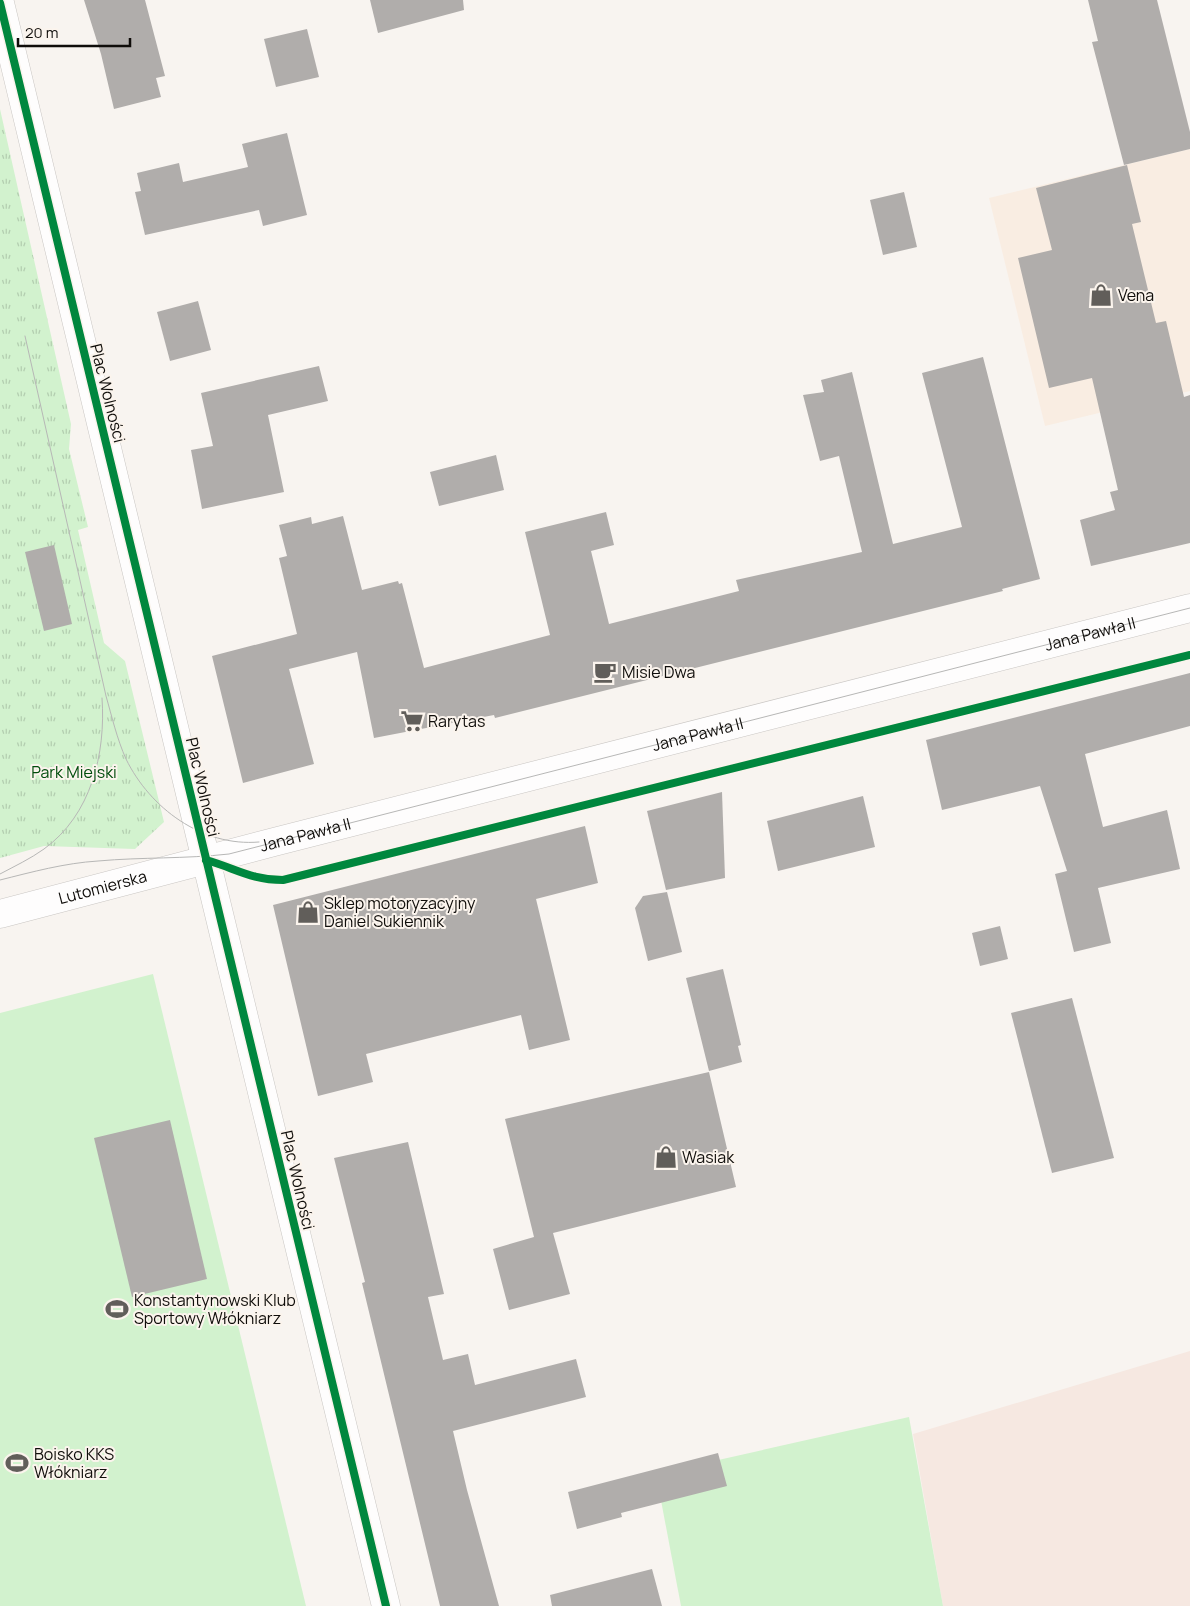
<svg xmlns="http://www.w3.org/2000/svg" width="1190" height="1606" viewBox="0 0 1190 1606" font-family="Manrope,sans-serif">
	<defs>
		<pattern id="grass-tufts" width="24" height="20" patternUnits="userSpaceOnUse" patternTransform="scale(1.25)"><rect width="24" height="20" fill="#d2f2ce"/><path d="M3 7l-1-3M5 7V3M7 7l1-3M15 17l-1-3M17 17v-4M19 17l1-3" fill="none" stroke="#b3ceb0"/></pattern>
	</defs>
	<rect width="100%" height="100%" fill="#f8f4f0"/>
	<path fill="#f9ede2" d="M1190,149v242l-145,35 -56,-228z"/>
	<path fill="#f6e8e1" d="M1190,1351v255h-247l-30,-172z"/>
	<path fill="url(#grass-tufts)" d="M0,109l71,315 -2,25 19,78 -10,3 26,113 21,18 39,161 -29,27 -91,-3 -44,12z"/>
	<g fill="#d2f2ce">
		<path d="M153,974l153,632h-306v-593z"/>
		<path d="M909,1417l34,189h-262l-25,-132z"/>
	</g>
	<g fill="#b0adab">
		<path d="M84,0h61l20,76 -9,2 5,19 -47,12 -13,-55z"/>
		<path d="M370,0h93l1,10 -86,23z"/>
		<path d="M1088,0h69l33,132v17l-66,16 -32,-123 6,-1z"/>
		<path d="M307,29l12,48 -43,10 -12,-48z"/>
		<path d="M287,133l20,82 -44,11 -4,-16 -114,25 -10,-43 6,-1 -4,-18 42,-10 4,19 65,-15 -6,-23z"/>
		<path d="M1127,165l14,57 -9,2 24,99 10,-2 18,76 6,-2v148l-99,23 -11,-46 35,-10 -5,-18 8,-2 -26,-112 -43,10 -31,-130 34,-8 -16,-62z"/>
		<path d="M904,192l13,55 -34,8 -13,-55z"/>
		<path d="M198,301l13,49 -41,11 -13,-49z"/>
		<path d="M983,357l57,222 -38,10 1,2 -508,127 -1,-3 -120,23 -17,-86 -68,17 25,95 -71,19 -31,-127 85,-22 -18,-76 8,-2 -8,-31 32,-8 1,7 31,-8 19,74 36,-9 1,3 3,-1 22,85 126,-33 -25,-103 81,-20 8,33 -23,6 18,73 130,-33 -3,-11 126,-28 -23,-96 -19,5 -17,-66 21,-3 -3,-12 31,-8 41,172 69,-17 -40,-154z"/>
		<path d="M319,366l9,35 -60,14 16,77 -82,17 -11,-59 22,-4 -12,-53z"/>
		<path d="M496,455l8,35 -65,16 -9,-34z"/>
		<path d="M54,545l18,79 -28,7 -19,-79z"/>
		<path d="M1190,673v53l-105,28 18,73 64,-17 13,59 -82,19 13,55 -37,9 -19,-78 12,-3 -27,-85 -98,24 -16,-70z"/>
		<path d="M722,792l3,86 -59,12 -19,-79z"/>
		<path d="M863,796l12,51 -97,24 -11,-50z"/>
		<path d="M585,826l13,57 -62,16 34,141 -41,10 -8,-35 -155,39 7,28 -55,14 -45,-191z"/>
		<path d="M667,892l15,60 -34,9 -13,-53 8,-12z"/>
		<path d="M1000,926l8,33 -28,7 -8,-33z"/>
		<path d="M723,969l18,76 -3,1 4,16 -33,9 -23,-93z"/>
		<path d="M1072,998l42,160 -62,15 -41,-160z"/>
		<path d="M709,1072l27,115 -183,46 17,61 -61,16 -16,-61 41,-12 -29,-118z"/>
		<path d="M170,1120l37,159 -75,18 -38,-159z"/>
		<path d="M408,1142l36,152 -16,3 15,63 25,-6 7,31 101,-26 10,38 -133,34 14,59 32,116h-59l-78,-323 3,-1 -31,-124z"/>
		<path d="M718,1453l9,33 -106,27 1,4 -45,12 -9,-37z"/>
		<path d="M652,1569l10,37h-110l-2,-11z"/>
	</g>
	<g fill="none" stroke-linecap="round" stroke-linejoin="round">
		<defs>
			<path id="minor" d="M206,860l180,746"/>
			<path id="tertiary" d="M0,3l206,857"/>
			<g id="secondary">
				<path id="s1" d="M0,914l274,-72 916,-234"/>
			</g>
		</defs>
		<use href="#minor" stroke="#c9c6c3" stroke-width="29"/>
		<use href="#tertiary" stroke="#c9c6c3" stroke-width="29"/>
		<use href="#secondary" stroke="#c9c6c3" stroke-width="29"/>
		<use href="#minor" stroke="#fefdfd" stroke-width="28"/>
		<use href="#tertiary" stroke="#fefdfd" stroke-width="28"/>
		<use href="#secondary" stroke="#fefdfd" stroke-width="28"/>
		<g stroke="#b7b7b6" stroke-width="1">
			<path d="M25,336l81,360c6,21 11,43 20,63 24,49 76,88 133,83"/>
			<path d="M0,874c15,-8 30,-15 44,-25 47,-34 62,-95 58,-151"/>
			<path id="s2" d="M0,880c32,-8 65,-17 98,-19 44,-4 87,-2 131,-7l961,-246"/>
		</g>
		<defs>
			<g id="cycleway">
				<path d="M0,3l386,1603"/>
				<path d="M206,860c29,8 45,20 77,20l907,-225"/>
			</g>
		</defs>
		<use href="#cycleway" stroke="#fbf4ed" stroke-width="11"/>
		<use href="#cycleway" stroke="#00873e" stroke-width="8"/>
	</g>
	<defs>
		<symbol id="shop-bare" viewBox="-9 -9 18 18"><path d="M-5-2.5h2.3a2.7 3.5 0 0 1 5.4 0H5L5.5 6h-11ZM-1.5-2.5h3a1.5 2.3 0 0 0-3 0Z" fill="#615e5a" stroke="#fbf4ed" stroke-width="2.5" paint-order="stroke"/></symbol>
		<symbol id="cafe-bare" viewBox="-9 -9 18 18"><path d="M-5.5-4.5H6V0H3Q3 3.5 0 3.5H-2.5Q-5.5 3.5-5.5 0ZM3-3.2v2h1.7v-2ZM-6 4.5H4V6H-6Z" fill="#615e5a" stroke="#fbf4ed" stroke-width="2.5" paint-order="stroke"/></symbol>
		<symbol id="supermarket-bare" viewBox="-9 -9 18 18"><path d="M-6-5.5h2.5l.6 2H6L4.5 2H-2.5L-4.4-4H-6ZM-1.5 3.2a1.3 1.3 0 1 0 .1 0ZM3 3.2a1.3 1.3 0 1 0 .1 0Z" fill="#615e5a" stroke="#fbf4ed" stroke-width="2.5" paint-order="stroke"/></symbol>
		<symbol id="stadium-bare" viewBox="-9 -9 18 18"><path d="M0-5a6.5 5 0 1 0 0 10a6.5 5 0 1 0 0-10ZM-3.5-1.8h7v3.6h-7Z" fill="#615e5a" stroke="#fbf4ed" stroke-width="2.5" paint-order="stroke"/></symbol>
	</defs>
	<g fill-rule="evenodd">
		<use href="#shop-bare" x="1085" y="279" width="32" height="32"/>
		<use href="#cafe-bare" x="589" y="656" width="32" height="32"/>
		<use href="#supermarket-bare" x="396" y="705" width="32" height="32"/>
		<use href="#shop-bare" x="292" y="896" width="32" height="32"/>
		<use href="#shop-bare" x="650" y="1141" width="32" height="32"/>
		<use href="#stadium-bare" x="101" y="1293" width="32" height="32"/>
		<use href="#stadium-bare" x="1" y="1447" width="32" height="32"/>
	</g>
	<g text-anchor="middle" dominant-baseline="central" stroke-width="4" stroke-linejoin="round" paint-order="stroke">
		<g font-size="16" fill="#0f0d0a" stroke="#fbf4ed" text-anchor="start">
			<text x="1118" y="295">Vena</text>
			<text x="622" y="672">Misie Dwa</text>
			<text x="428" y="721">Rarytas</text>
			<text x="324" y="903">Sklep motoryzacyjny<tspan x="324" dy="18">Daniel Sukiennik</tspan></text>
			<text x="682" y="1157">Wasiak</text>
			<text x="134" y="1300">Konstantynowski Klub<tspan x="134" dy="18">Sportowy Włókniarz</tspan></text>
			<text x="34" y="1454">Boisko KKS<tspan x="34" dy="18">Włókniarz</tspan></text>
		</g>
		<g font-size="16" fill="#0f0d0a" stroke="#fbf4ed">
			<text transform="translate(108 393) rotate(76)">Plac Wolności</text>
			<text stroke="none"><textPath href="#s2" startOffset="1120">Jana Pawła II</textPath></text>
			<text stroke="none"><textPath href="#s2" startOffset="715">Jana Pawła II</textPath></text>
			<text transform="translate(203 787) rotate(77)">Plac Wolności</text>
			<text stroke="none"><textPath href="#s2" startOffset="310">Jana Pawła II</textPath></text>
			<text stroke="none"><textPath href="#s1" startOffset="106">Lutomierska</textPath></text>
			<text transform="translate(298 1180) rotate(77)">Plac Wolności</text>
		</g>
		<g font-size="16" fill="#014d0c" stroke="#fbf4ed">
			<text x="74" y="772">Park Miejski</text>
		</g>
	</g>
	<path d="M18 38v8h112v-8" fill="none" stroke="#0f0d0a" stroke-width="2.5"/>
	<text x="25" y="38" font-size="15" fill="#0f0d0a" stroke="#fbf4ed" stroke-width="4" paint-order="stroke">20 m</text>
</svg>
